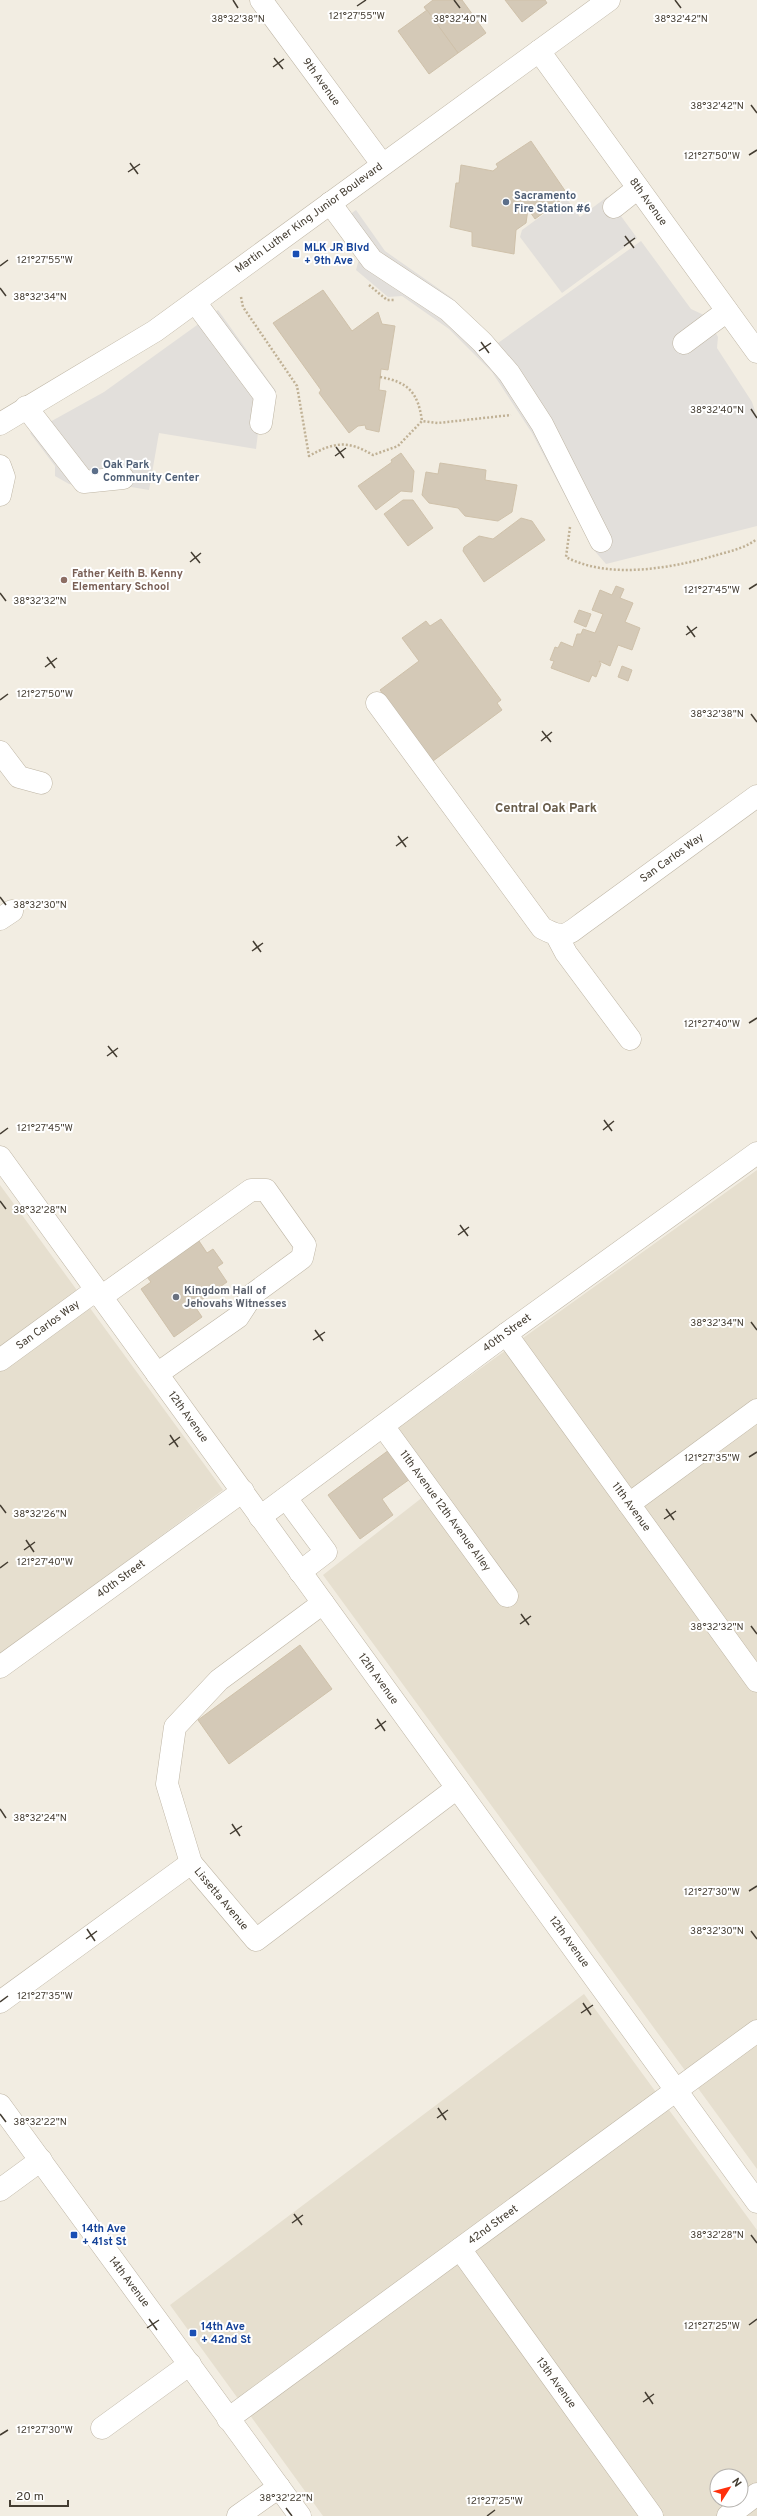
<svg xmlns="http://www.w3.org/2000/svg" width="757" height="2516" viewBox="0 0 757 2516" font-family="Overpass,sans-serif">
	<rect width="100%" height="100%" fill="#f2ede2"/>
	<g fill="#e6dfcf" fill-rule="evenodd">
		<path d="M757,1170v999l-434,-594 114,-89 -41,-57z"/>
		<path d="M0,1185l223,305 -223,165z"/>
		<path d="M584,1994l173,236v286h-434l-153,-211zM717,2476h24v24h-24z"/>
	</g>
	<g fill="#e2dfdb">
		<path d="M607,197l30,41 -75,55 -42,-56 2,-7 44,-32 14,19z"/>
		<path d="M356,210l29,41 67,47 46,45 143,-102 50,68 15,7 12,21 -1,11 35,54 5,15v109l-151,38 -13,-15 -61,-116 -40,-61 -43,-43 -47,-33 -14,1 -32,-27 3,-11 -24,-34z"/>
		<path d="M218,310l58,81 -6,37 -12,5 -2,16 -97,-16 -10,57 -30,-5 -5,5 -45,-6 -14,-8v-10l-25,-33 74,-41z"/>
	</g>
	<g fill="#d4c9b7" stroke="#cfc1aa">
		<path d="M433,0h29l24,33 -28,20 -34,-46z"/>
		<path d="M505,0h40l2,3 -25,19z"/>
		<path d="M427,10l31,43 -29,21 -31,-43z"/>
		<path d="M531,141l37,54 -33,24 -7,-10 -2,14 -10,7 -2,24 -42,-8v-14l-22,-5 6,-44h3l2,-18 32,6 5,-4 -2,-3z"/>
		<path d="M323,290l29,41 26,-19 4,12 13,2 -7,44 -7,-1 -2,21 7,1 -7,41 -13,-3 -1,-4 -7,1 -9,7 -30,-40 2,-3 -48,-67z"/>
		<path d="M401,453l13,18 -2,21 -11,-1 -25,19 -18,-24 34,-24 -1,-2z"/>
		<path d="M440,463l46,7 -1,10 32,5 -5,27 -14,9 -33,-5 -7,-8 -29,-5 -7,-8 4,-23 12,2z"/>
		<path d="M403,500h10l20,28 -25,18 -24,-32z"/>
		<path d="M521,518l11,3 13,19 -61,42 -21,-31 1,-4 15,-11 14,3z"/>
		<path d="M616,586l8,3 -4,9 13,5 -8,19 15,6 -8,22 -14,-5 -8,21 -11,-5 2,3 -5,13 -4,-2 -3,7 -38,-14 3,-7 -4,-1 5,-13 3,1 3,-6 12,5 4,-13h4l2,-5 12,4 8,-19 -11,-4 8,-20 12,5z"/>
		<path d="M579,610l12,4 -5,13 -12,-5z"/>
		<path d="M441,619l60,81 -4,3 5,7 -69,51 -53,-71 39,-29 -17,-23 24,-17 4,5z"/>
		<path d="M622,666l10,4 -4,11 -10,-4z"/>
		<path d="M199,1241l8,12 6,-4 10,14 -6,4 10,15 -33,23 8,12 -28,20 -33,-48 10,-7 -4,-5z"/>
		<path d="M389,1450l21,29 -28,20 11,16 -33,24 -32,-44z"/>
		<path d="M300,1645l32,44 -103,75 -31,-44z"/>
	</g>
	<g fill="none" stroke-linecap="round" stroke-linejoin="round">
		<defs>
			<g id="minor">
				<path d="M261,0l121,164"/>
				<path d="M539,51l218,301"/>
				<path d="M330,203l42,57 76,50 34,32 27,31 33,51 59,117"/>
				<path d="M614,207l24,-19"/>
				<path d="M195,302l70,94 -4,27"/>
				<path d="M684,343l43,-32"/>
				<path d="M26,407l58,75 39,-4"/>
				<path d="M0,424l155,-93 454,-331"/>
				<path d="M0,466l4,11 -4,18"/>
				<path d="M377,703l165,225c24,13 25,6 45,-8l170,-124"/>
				<path d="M0,752l19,25 22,6"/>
				<path d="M0,919l12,-8"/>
				<path d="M557,936l9,17 64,86"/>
				<path d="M0,1157l757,1045"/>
				<path d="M101,1297l150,-107h15l39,55 -3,13 -49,36 -15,23 -81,57"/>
				<path d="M506,1334l251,347"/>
				<path d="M0,1360l96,-70"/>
				<path d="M383,1426l124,170"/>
				<path d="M286,1498l40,54 -26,20"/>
				<path d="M629,1504l128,-94"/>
				<path d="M260,1517l246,-183 251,-181"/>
				<path d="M0,1667l243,-176"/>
				<path d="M191,1863l-24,-79 8,-57 44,-47 104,-77"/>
				<path d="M0,2002l191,-139 65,77 201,-152"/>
				<path d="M0,2105l300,411"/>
				<path d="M0,2190l41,-30"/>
				<path d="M460,2249l192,267"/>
				<path d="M228,2419l529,-388"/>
				<path d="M102,2428l88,-64"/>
				<path d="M238,2516l41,-29"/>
				<path d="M728,2516l29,-22"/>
			</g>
		</defs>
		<use href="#minor" stroke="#beb5a4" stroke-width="23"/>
		<g stroke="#c0b195" stroke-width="2.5" stroke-dasharray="2 2" stroke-linecap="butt">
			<path d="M369,285l18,15h7"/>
			<path d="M241,297l2,10 54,79 12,70c25,-14 39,-16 64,-1l25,-9 24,-25 16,2 73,-8"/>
			<path d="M380,377c28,5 38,15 42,44"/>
			<path d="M570,527l-4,30c44,23 106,11 151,-2 14,-4 28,-7 40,-16"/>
		</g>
		<use href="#minor" stroke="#fff" stroke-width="22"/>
	</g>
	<path fill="none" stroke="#443d32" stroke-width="1.5" d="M233,0l5,8M454,0l6,8M675,0l6,8M357,6l9,-6M274,58l9,11M273,67l11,-8M751,105l6,8M749,155l8,-5M130,163l8,11M128,172l12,-8M625,236l9,12M624,246l11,-8M0,266l8,-6M0,288l6,8M481,342l8,11M479,351l12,-8M751,409l6,9M336,447l8,11M335,456l11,-8M191,552l9,11M190,562l11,-9M749,589l8,-5M0,593l6,8M687,626l8,11M686,635l11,-8M47,657l8,11M45,667l12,-9M0,700l8,-6M751,714l6,8M542,731l9,11M541,741l11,-9M398,836l8,11M396,846l12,-9M0,897l6,8M253,941l8,11M252,951l11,-8M749,1023l8,-5M108,1046l9,11M107,1056l11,-8M604,1120l8,11M603,1130l11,-9M0,1134l8,-6M0,1201l6,8M460,1225l8,11M458,1235l11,-8M751,1322l6,8M315,1330l8,11M313,1340l12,-8M170,1435l8,12M169,1445l11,-8M749,1457l8,-5M0,1505l6,8M666,1509l8,11M664,1519l12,-8M26,1540l8,12M24,1550l11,-8M0,1568l8,-6M521,1614l8,11M520,1624l11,-8M751,1626l6,8M377,1719l8,12M375,1729l11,-8M0,1809l6,9M232,1824l8,12M230,1834l12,-8M749,1891l8,-5M87,1929l8,12M751,1931l6,8M86,1939l11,-8M0,2002l8,-6M583,2003l8,12M581,2013l12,-8M438,2108l8,12M0,2114l6,8M437,2118l11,-8M294,2214l8,11M292,2223l11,-8M751,2235l6,8M149,2319l8,11M749,2325l8,-6M147,2328l12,-8M645,2392l8,12M643,2402l11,-8M0,2435l8,-5M286,2508l6,8M487,2516l8,-6"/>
	<g fill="#5c6f8a" stroke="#fff" stroke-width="1.5">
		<circle cx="506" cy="202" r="4"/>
		<circle cx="95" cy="471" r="4"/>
	</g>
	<g fill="#1a4fb4" stroke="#fff" stroke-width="1.5">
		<rect x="292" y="250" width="8" height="8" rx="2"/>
		<rect x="70" y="2231" width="8" height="8" rx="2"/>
		<rect x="189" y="2329" width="8" height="8" rx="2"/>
	</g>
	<circle fill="#8d6e63" stroke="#fff" stroke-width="1.5" cx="64" cy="580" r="4"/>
	<circle fill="#6b7280" stroke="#fff" stroke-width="1.5" cx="176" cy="1297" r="4"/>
	<g text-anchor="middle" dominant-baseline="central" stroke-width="4" stroke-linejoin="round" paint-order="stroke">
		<g font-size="11" fill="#443d32" stroke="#fff">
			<text transform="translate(321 82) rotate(54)">9th Avenue</text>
			<text transform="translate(648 202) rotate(54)">8th Avenue</text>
			<text transform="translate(309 218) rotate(-36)">Martin Luther King Junior Boulevard</text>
			<text transform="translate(672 858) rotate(-36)">San Carlos Way</text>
			<text transform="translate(48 1325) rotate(-36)">San Carlos Way</text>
			<text transform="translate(507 1333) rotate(-36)">40th Street</text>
			<text transform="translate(188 1417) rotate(54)">12th Avenue</text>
			<text transform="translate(631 1507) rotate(54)">11th Avenue</text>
			<text transform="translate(445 1511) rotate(54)">11th Avenue 12th Avenue Alley</text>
			<text transform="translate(121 1579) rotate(-36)">40th Street</text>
			<text transform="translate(378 1679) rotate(54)">12th Avenue</text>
			<text transform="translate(221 1899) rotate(50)">Lissetta Avenue</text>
			<text transform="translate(569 1942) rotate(54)">12th Avenue</text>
			<text transform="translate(493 2225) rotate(-36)">42nd Street</text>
			<text transform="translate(129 2282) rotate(53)">14th Avenue</text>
			<text transform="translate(556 2383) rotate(54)">13th Avenue</text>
		</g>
		<g font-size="11" font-weight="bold" fill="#4e5e75" stroke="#fff" text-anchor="start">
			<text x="514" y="196">Sacramento<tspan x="514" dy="13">Fire Station #6</tspan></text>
			<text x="103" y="465">Oak Park<tspan x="103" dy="13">Community Center</tspan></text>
		</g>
		<g font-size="11" font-weight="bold" fill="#164399" stroke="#fff" text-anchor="start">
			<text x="304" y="248">MLK JR Blvd<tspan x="304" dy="13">+ 9th Ave</tspan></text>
			<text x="82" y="2229">14th Ave<tspan x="82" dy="13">+ 41st St</tspan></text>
			<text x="201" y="2327">14th Ave<tspan x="201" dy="13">+ 42nd St</tspan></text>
		</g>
		<g font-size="11" font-weight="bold" fill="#785e54" stroke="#fff" text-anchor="start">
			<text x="72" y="574">Father Keith B. Kenny<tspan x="72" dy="13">Elementary School</tspan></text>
		</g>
		<g font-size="11" font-weight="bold" fill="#5b616d" stroke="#fff" text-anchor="start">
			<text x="184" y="1291">Kingdom Hall of<tspan x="184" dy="13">Jehovahs Witnesses</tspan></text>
		</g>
		<g font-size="13" font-weight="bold" fill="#675b49" stroke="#fff">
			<text x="546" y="809">Central Oak Park</text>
		</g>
	</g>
	<g font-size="10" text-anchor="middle" fill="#443d32" stroke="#fff" stroke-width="4" stroke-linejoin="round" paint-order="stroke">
		<text x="357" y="19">121°27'55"W</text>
		<text x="238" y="22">38°32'38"N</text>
		<text x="460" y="22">38°32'40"N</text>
		<text x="681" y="22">38°32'42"N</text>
		<text x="717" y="109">38°32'42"N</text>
		<text x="712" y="159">121°27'50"W</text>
		<text x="45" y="263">121°27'55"W</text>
		<text x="40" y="300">38°32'34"N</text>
		<text x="717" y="413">38°32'40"N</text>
		<text x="712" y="593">121°27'45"W</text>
		<text x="40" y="604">38°32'32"N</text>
		<text x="45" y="697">121°27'50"W</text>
		<text x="717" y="717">38°32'38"N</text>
		<text x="40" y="908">38°32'30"N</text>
		<text x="712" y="1027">121°27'40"W</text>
		<text x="45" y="1131">121°27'45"W</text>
		<text x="40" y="1213">38°32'28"N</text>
		<text x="717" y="1326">38°32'34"N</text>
		<text x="712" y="1461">121°27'35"W</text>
		<text x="40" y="1517">38°32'26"N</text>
		<text x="45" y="1565">121°27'40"W</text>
		<text x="717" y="1630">38°32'32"N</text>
		<text x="40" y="1821">38°32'24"N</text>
		<text x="712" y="1895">121°27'30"W</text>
		<text x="717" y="1934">38°32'30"N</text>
		<text x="45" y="1999">121°27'35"W</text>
		<text x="40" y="2125">38°32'22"N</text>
		<text x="717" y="2238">38°32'28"N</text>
		<text x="712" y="2329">121°27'25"W</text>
		<text x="45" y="2433">121°27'30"W</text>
		<text x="286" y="2501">38°32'22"N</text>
		<text x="495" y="2504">121°27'25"W</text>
	</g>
	<g transform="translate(729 2488) rotate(54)"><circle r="19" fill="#ffffff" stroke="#b4b1ad"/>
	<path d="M0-3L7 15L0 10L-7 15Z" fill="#ff300c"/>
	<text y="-6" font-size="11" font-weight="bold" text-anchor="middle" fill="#443d32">N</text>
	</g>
	<path d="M10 2500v6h58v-6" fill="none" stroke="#443d32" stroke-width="2"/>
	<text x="16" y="2500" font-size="12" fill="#443d32" stroke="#ffffff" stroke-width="3" paint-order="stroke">20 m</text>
</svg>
